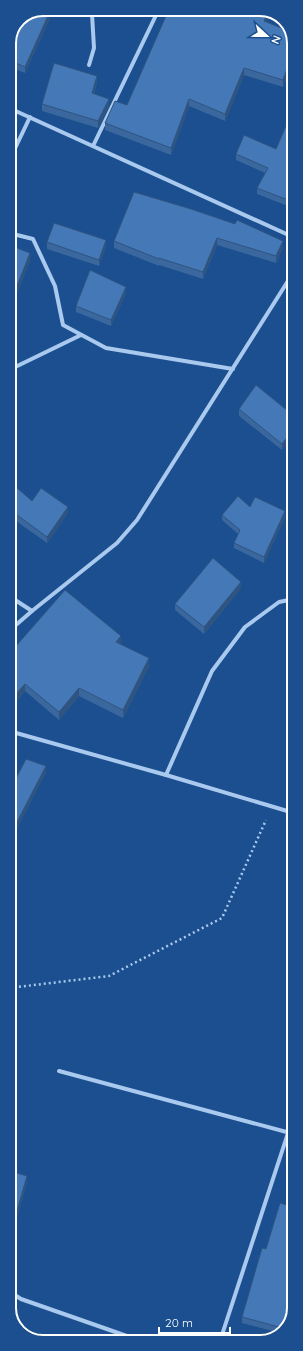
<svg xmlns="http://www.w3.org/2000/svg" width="303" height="1351" viewBox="0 0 303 1351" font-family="Quicksand,sans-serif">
	<rect width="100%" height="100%" fill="#1b4f8f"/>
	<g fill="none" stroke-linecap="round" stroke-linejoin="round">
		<path stroke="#a9c9ee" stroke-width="2.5" stroke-dasharray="2 3" stroke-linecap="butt" d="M9,988l100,-12 113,-58 44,-98"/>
		<g stroke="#a9c9ee" stroke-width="4">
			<path d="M89,65l5,-17 -2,-34 1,-5"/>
			<path d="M9,108l284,129"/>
			<path d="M93,146l66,-137"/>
			<path d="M9,161l21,-44"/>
			<path d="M9,233l24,6 22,47 8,39 43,23 127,21"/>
			<path d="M9,370l72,-35"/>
			<path d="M9,596l23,15"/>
			<path d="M9,631l23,-20 85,-68 20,-23 156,-247"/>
			<path d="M9,731l157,44 128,38"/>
			<path d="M166,775l46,-104 33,-44 34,-25 15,-3"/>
			<path d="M59,1071l235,63"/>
			<path d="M10,1292l11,7 123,43"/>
			<path d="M220,1341l68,-208"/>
		</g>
	</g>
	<g fill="#3a679d">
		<path d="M43,9h11l-29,64 -16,-6v-24z"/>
		<path d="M264,9l6,3 -4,10 27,15v23l-10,27 -39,-12 -19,46 -36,-15 -18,49 -66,-25v-7l22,-18z"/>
		<path d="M97,82l-3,12 15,12 -11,22 -56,-17v-7z"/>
		<path d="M293,110v98l-36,-14v-6l8,-15 -29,-13v-6l40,-5z"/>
		<path d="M134,192l149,56 -7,15 -59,-18 -14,34 -44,-14v1l-45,-18v-7z"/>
		<path d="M47,242l59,4 -7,20 -52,-17z"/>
		<path d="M9,245l21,16 -13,32 -8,-3z"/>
		<path d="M126,293l-15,33 -35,-14v-6z"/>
		<path d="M239,409l55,7v18l-12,16 -43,-34z"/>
		<path d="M9,481l23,20 36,12 -21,30 -38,-27z"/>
		<path d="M294,499v74h-2z"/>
		<path d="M250,507l35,10 -21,46 -30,-15v-5l4,-9 -16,-14v-5z"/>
		<path d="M241,588l-37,46 -29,-24v-6z"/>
		<path d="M121,643l-1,1 29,22 -26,52 -44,-22 -20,24 -34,-29 -10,12 -6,-5v-44z"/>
		<path d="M46,772l-29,56 -8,-4v-32z"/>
		<path d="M10,1171l17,11 -13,46 -4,-1z"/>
		<path d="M266,1249l28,59 -8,22 -6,3 -38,-10v-6z"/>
	</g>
	<g fill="#305480">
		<path d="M51,9h3l-29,64v-6z"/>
		<path d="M268,11l2,1 -6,16v-7z"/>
		<path d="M293,52v8l-10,27v-7z"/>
		<path d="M244,68v7l-19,46v-7z"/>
		<path d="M97,76v6l-5,17v-6z"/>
		<path d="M109,99v7l-11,22v-7z"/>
		<path d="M189,99v7l-18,49v-7z"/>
		<path d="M217,238v7l-14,34v-7z"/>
		<path d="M106,240v6l-7,20v-6z"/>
		<path d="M283,241v7l-7,15v-7z"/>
		<path d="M30,253v8l-13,32v-7z"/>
		<path d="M126,287v6l-15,33v-6z"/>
		<path d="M294,428v6l-12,16v-6z"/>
		<path d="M68,507v6l-21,30v-6z"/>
		<path d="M285,511v6l-21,46v-6z"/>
		<path d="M241,582v6l-37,46v-7z"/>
		<path d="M121,636v7l-5,6v-7z"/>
		<path d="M149,658v8l-26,52v-8z"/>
		<path d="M25,684v7l-10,12v-8z"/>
		<path d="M79,688v8l-20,24v-8z"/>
		<path d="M46,766v6l-29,56v-6z"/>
		<path d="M27,1176v6l-13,46v-7z"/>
	</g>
	<g fill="#4478b7" stroke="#305480">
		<path d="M43,9h8l-26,58 -16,-7v-17l10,-24z"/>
		<path d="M169,9h95l4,2 -4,10 27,11 2,5v15l-10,28 -39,-12 -19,46 -36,-15 -18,49 -66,-25 10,-22 12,4z"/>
		<path d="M54,63l43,13 -5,17 17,6 -11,22 -56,-17z"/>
		<path d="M293,110v92l-36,-14 11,-20 -32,-14 8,-19 32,14z"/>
		<path d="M134,192l57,17 44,15 2,-4 46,21 -7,15 -59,-18 -14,34 -44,-14v1l-45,-18z"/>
		<path d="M54,223l52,17 -7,20 -52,-18z"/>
		<path d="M9,245l21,8 -13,33 -8,-3z"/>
		<path d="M90,270l36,17 -15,33 -35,-14z"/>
		<path d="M256,385l38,31v12l-12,16 -43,-35z"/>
		<path d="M9,481l23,20 9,-13 27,19 -21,30 -38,-28z"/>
		<path d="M238,496l12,11 5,-10 30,14 -21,46 -30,-14 6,-13 -18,-15z"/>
		<path d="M294,499v66h-2z"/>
		<path d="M213,558l28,24 -37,45 -29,-23z"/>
		<path d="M65,590l56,46 -5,6 33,16 -26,52 -44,-22 -20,24 -34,-28 -10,11 -6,-4v-37z"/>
		<path d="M26,759l20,7 -29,56 -8,-4v-26z"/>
		<path d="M10,1171l17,5 -13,45 -4,-1z"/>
		<path d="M280,1203l14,4v101l-8,21 -44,-12 20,-69 4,1z"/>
	</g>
	<path d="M0 0H303V1351H0ZM43 16H260A27 27 0 0 1 287 43V1308A27 27 0 0 1 260 1335H43A27 27 0 0 1 16 1308V43A27 27 0 0 1 43 16Z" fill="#1b4f8f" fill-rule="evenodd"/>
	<path fill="none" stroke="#fff" stroke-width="2" d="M43 16H260A27 27 0 0 1 287 43V1308A27 27 0 0 1 260 1335H43A27 27 0 0 1 16 1308V43A27 27 0 0 1 43 16Z"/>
	<g transform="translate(267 36) rotate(112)" stroke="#1b4f8f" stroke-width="3" paint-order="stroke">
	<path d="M0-3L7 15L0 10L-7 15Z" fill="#ffffff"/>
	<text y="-6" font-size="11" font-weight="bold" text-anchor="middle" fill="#ffffff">N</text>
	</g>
	<path d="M159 1327v6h71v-6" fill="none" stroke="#ffffff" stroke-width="2"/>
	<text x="165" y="1327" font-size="12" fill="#ffffff" stroke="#1b4f8f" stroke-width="3" paint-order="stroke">20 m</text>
</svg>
